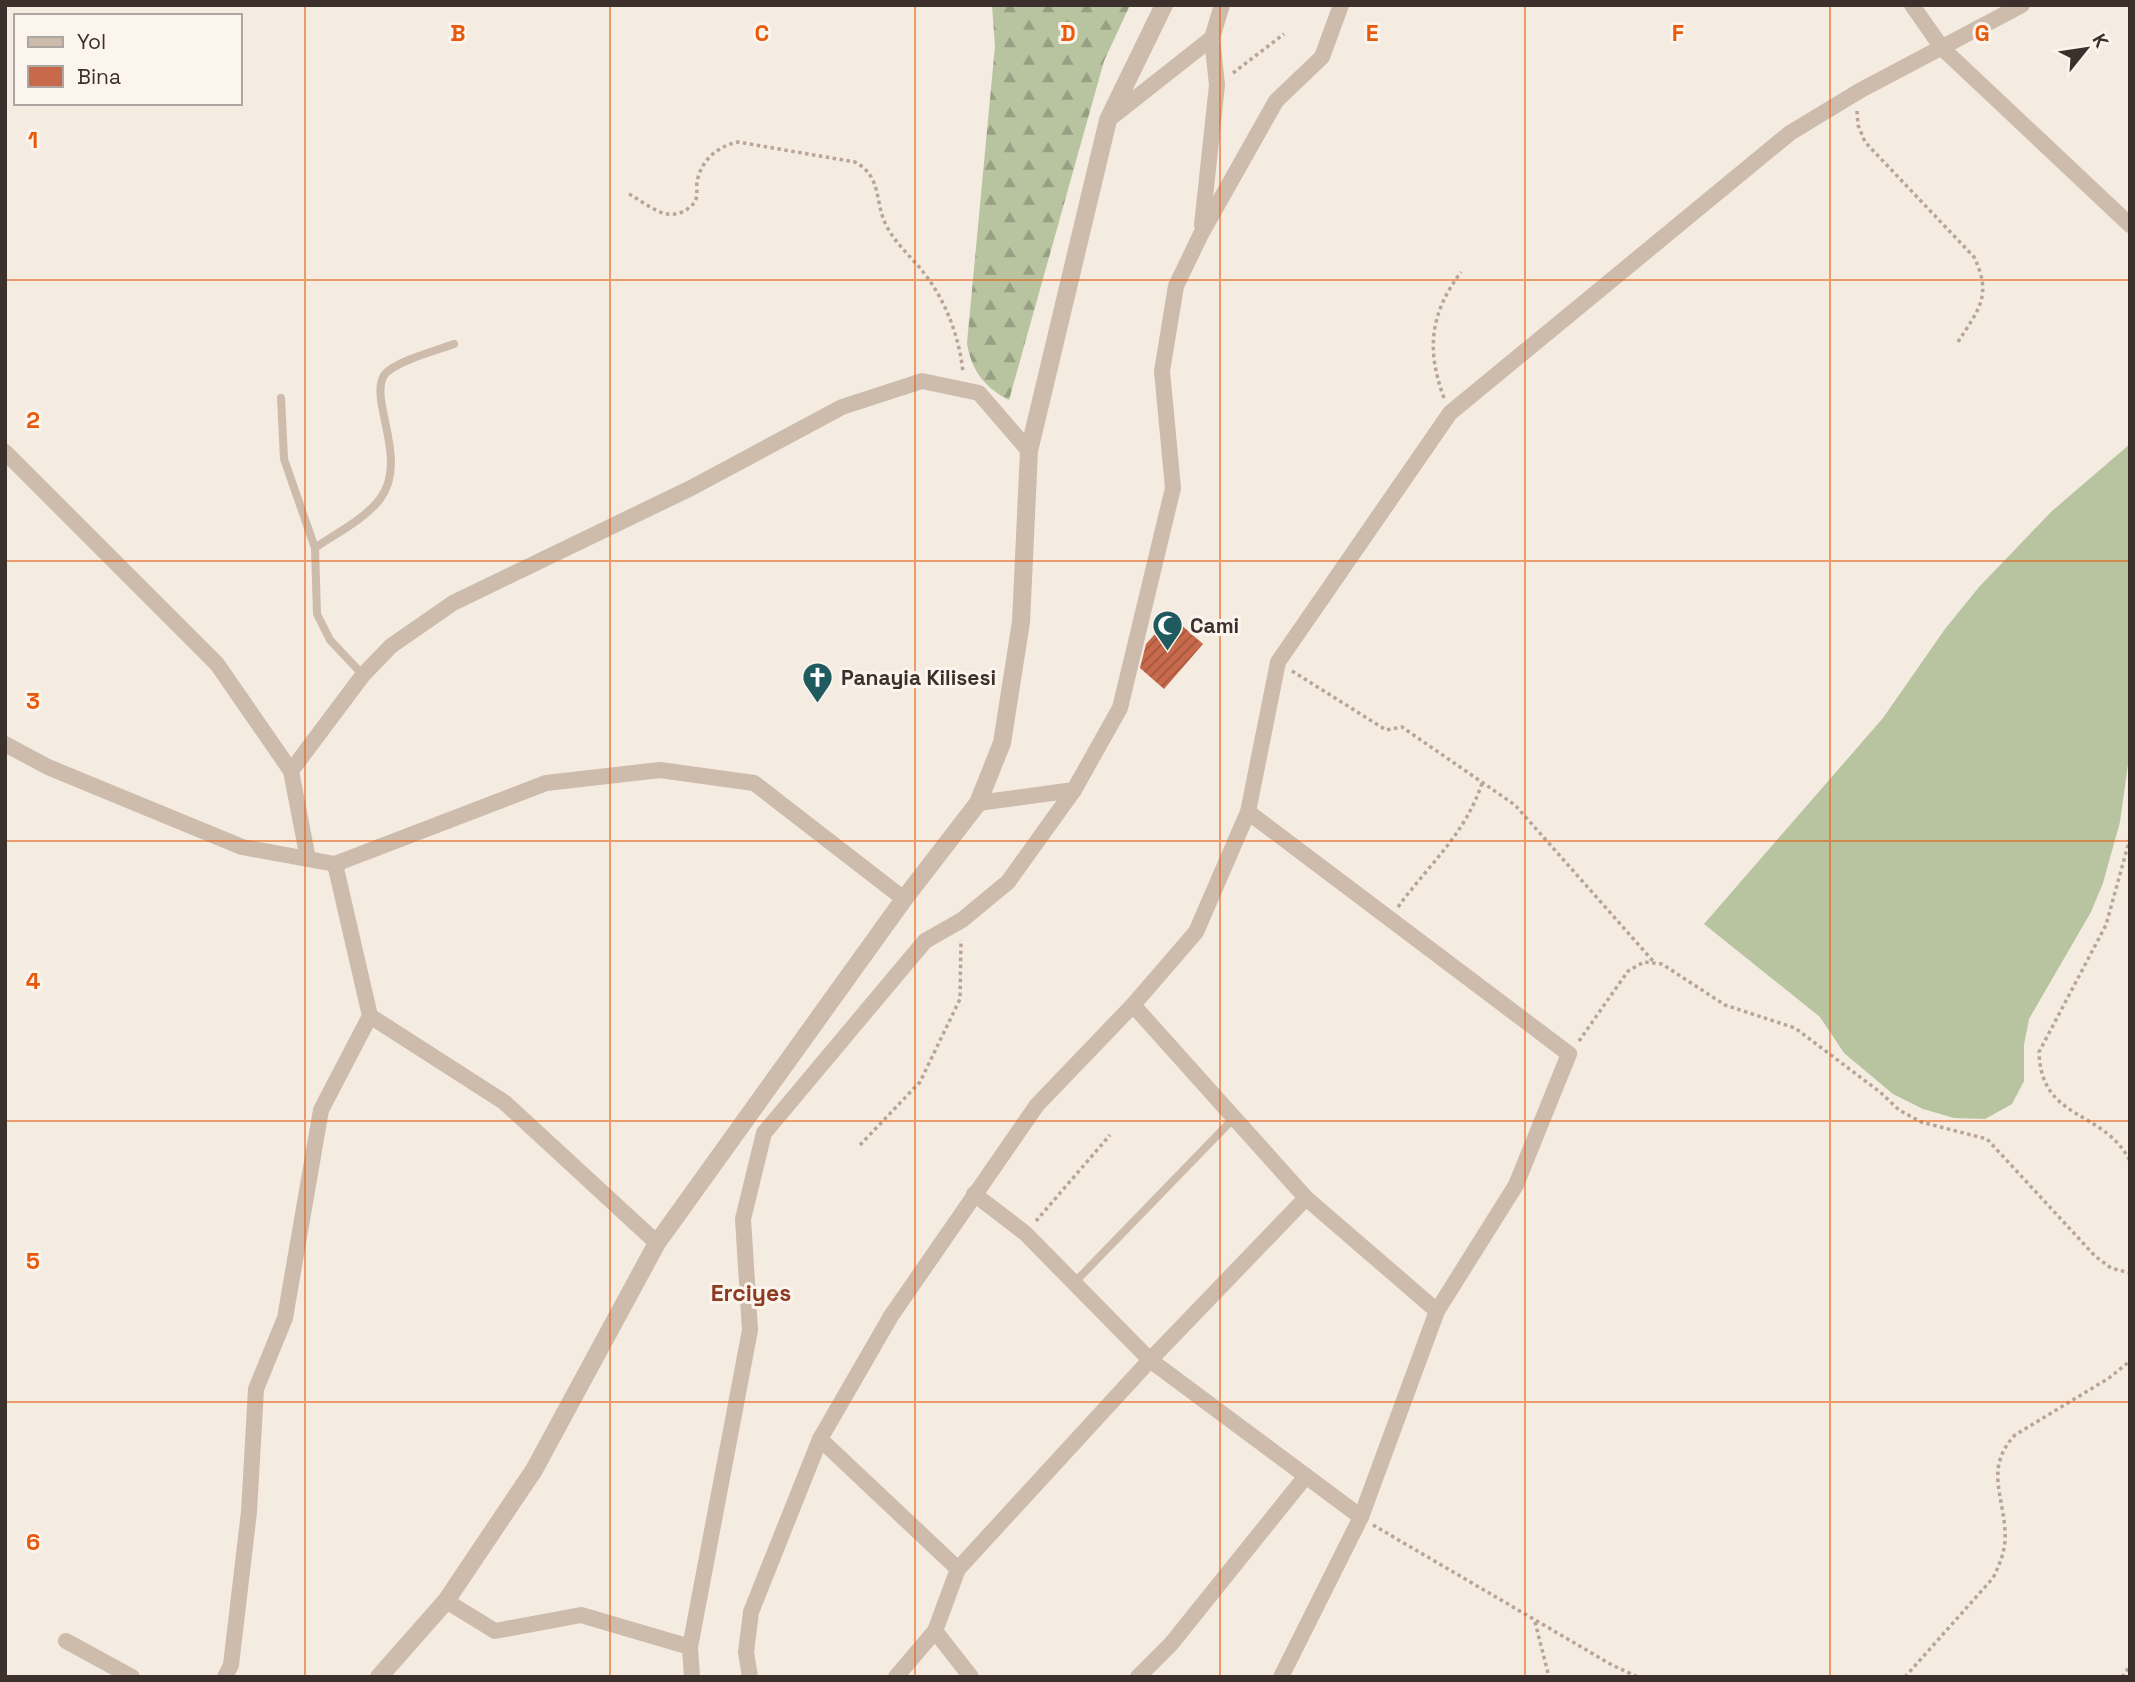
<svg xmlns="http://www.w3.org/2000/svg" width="2135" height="1682" viewBox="0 0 2135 1682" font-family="'Space Grotesk',sans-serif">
	<defs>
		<pattern id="forest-firs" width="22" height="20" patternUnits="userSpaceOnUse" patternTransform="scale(1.75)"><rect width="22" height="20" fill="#b8c4a0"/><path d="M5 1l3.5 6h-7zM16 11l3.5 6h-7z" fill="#97a083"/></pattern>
		<pattern id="building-hatch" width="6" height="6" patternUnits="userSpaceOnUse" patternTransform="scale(1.75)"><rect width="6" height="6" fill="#c8694b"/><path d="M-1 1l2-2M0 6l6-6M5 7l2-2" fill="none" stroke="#a4573f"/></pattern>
	</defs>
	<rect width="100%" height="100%" fill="#f4ebe1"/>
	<path fill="#b8c4a0" d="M2130,444v306l-10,72 -17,61 -12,29 -62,107 -5,26v36l-12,23 -27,15 -31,-1 -31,-9 -30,-15 -49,-41 -24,-36 -116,-93 179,-206 62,-89 34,-42 73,-76z"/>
	<path fill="url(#forest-firs)" d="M992,5h138l-26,56 -95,339c-24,-12 -38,-30 -42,-57l28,-297z"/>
	<path fill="url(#building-hatch)" d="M1171,616l32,28 -39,45 -24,-21 6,-24z"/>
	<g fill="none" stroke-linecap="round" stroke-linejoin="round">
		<g stroke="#b9a596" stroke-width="3.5" stroke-dasharray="3.5 3.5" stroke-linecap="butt">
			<path d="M1233,73l51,-39"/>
			<path d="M1857,111l1,14 7,17 109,115c19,39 4,53 -16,85"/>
			<path d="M629,194c11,6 22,15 34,19 12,4 28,-2 33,-14 2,-5 0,-11 1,-17 4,-22 21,-36 41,-40l117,20c28,15 19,41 32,65 11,20 27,32 40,50 20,27 33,63 36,96"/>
			<path d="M1444,398c-18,-49 -14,-84 17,-126"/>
			<path d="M1292,671l94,59 16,-3 113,78 138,156"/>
			<path d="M2130,838l-24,87 -67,127c2,70 64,56 91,109"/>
			<path d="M1398,907c31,-43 67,-72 84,-124"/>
			<path d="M1579,1041l49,-70 16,-9 18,2 63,41 70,23 85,64 19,18 22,12 66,17 108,117 16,12 19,5"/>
			<path d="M860,1145l60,-63 40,-83 1,-59"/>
			<path d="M1036,1221l74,-86"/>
			<path d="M1373,1525l239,140 26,12"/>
			<path d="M1535,1622l14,55"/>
			<path d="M1905,1677l88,-99c6,-12 11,-24 12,-37 2,-41 -23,-71 10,-106l94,-57 21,-17"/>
			<path d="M2122,1677l8,-11"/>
		</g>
		<g stroke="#cdbbac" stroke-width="8">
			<path d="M281,398l3,61 31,89 2,66 13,26 33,35"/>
			<path d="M315,548c21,-15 49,-28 65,-49 30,-40 -13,-101 5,-125 11,-13 53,-24 69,-30"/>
			<path d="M1074,1283l160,-165"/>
		</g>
		<g stroke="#cdbbac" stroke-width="16">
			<path d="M1912,5l30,43 188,177"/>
			<path d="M1212,38l10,-33"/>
			<path d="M1108,120l104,-82 5,47 -15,140"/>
			<path d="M5,452l212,212 74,107 17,88"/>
			<path d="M5,744l43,23 194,80 93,17 211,-81 114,-13 94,13 150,116"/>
			<path d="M291,771l72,-96 28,-29 62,-43 238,-115 151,-81 80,-26 57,12 50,58"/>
			<path d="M978,803l96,-13 46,-82 53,-220 -11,-117 14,-85 25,-52 75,-133 46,-44 19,-52"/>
			<path d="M1248,812l321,242 -53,131 -79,126 -76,206 -80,160"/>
			<path d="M1133,1005l173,193 131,113"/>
			<path d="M370,1016l134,86 153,141"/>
			<path d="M974,1194l51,39 125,127 211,157"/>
			<path d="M820,1439l138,130"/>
			<path d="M446,1601l49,30 86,-16 109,32"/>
			<path d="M935,1631l36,46"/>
			<path d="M66,1641l66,36"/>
			<path d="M225,1677l6,-12 18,-153 7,-123 29,-71 36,-208 49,-94 -35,-152"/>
			<path d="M692,1677l-2,-30 60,-317 -7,-111 21,-86 161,-192 37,-21 46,-38 66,-92"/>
			<path d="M750,1677l-4,-25 5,-40 69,-173 71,-123 146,-211 96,-100 63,-73 52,-120 30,-150 172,-249 340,-280 71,-43 161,-85"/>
			<path d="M896,1677l39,-46 23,-62 192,-209 156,-162"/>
			<path d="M1138,1677l33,-33 135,-168"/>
		</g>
		<path stroke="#cdbbac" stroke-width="18" d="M379,1677l67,-76 88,-131 123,-227 247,-344 74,-96 24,-60 19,-121 8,-171 79,-331 56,-115"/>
	</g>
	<path fill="none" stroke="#e8590c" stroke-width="2" stroke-opacity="0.55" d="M305,5v1672M610,5v1672M915,5v1672M1220,5v1672M1525,5v1672M1830,5v1672M5,280h2125M5,561h2125M5,841h2125M5,1121h2125M5,1402h2125"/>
	<defs>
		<symbol id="mosque-pin" viewBox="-11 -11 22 30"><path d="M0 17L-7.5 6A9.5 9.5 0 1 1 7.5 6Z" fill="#1f5a5e" stroke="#fbf5ee"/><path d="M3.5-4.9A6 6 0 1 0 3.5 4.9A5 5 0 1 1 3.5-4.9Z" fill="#fff"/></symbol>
		<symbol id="church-pin" viewBox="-11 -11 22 30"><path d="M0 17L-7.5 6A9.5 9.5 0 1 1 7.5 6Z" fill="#1f5a5e" stroke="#fbf5ee"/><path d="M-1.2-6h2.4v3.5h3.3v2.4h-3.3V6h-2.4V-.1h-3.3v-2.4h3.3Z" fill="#fff"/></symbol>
	</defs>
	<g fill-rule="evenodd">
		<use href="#mosque-pin" x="1150" y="608" width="35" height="47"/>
		<use href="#church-pin" x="800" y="660" width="35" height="47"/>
	</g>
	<g text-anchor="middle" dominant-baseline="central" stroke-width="6" stroke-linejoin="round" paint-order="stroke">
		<g font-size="21" font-weight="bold" fill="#3b302b" stroke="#fbf5ee" text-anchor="start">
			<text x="1190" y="625">Cami</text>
			<text x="841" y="677">Panayia Kilisesi</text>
		</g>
		<g font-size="23" font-weight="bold" fill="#8c3b22" stroke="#fbf5ee">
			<text x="751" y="1293">Erciyes</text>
		</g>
	</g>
	<g font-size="23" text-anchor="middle" font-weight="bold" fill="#e8590c" stroke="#fbf5ee" stroke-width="6" stroke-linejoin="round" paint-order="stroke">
		<text x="458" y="41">B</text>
		<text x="762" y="41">C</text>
		<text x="1068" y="41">D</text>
		<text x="1372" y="41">E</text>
		<text x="1678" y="41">F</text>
		<text x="1982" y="41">G</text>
		<text x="33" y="148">1</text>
		<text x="33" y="428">2</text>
		<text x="33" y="709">3</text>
		<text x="33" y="989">4</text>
		<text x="33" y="1269">5</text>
		<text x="33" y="1550">6</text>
	</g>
	<rect width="2135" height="1682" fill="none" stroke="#3b302b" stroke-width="14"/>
	<rect x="14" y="14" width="228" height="91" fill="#fbf5ee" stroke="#aea6a0" stroke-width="2"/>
	<rect x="28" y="37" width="35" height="10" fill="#cdbbac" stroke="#aea6a0" stroke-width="2"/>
	<text x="77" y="49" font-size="21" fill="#3b302b">Yol</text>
	<rect x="28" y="66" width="35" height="21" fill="#c8694b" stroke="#aea6a0" stroke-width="2"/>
	<text x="77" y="84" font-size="21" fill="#3b302b">Bina</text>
	<g transform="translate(2086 49) rotate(60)" stroke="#fbf5ee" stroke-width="5" paint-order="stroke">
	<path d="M0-5L12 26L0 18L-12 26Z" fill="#3b302b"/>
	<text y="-10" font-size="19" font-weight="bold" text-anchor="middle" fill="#3b302b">K</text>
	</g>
</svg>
